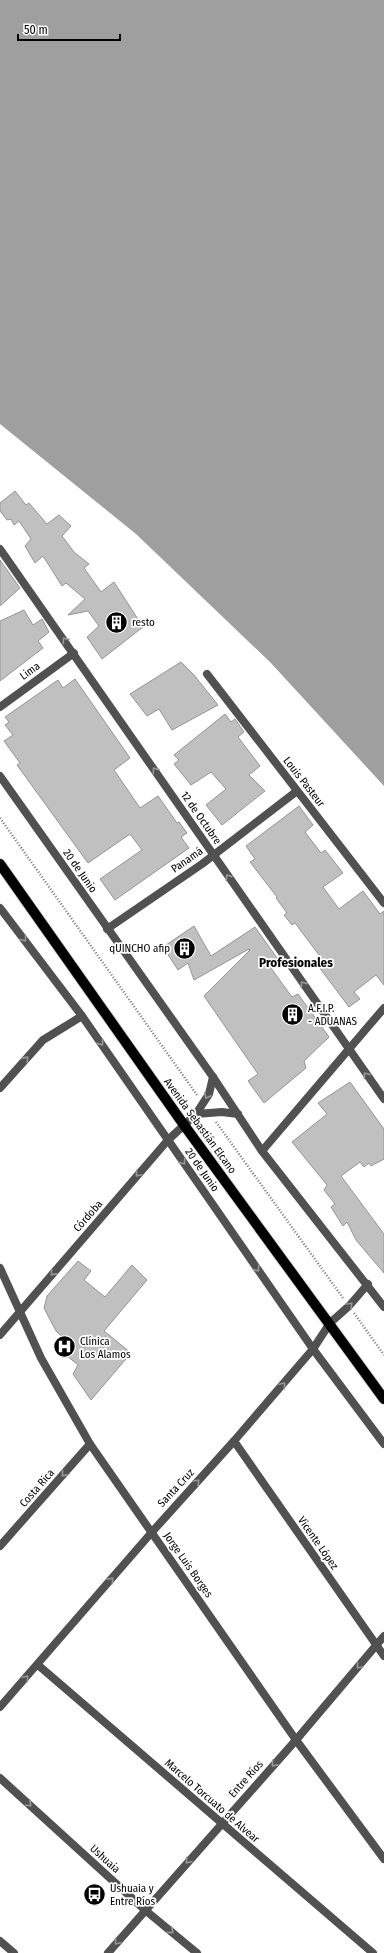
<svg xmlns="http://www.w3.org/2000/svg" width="384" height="1953" viewBox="0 0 384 1953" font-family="'Fira Sans Condensed',sans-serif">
	<rect width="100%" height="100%" fill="#fff"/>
	<path fill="#9f9f9f" d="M0,0h384v786l-114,-124 -134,-128 -136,-110z"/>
	<g fill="#c0c0c0" stroke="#959595">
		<path d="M15,491l11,14 3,-2 18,21 12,-9 12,11 -9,10 12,16 15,12 -5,4 17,24 13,-10 29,45 -41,32 -15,-22 12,-11 -11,-15 -20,4 17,-16 -19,-16 -4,3 -19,-30 -8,7 -10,-17 6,-7 -12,-18 -5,4 -3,-6 -4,1 -7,-9v-8z"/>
		<path d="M0,560l20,28 -20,18z"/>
		<path d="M24,610l9,15 9,-6 7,13 -11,9 5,7 -43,33v-60z"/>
		<path d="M181,662l13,13 24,30 -46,25 -13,-21 -12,7 -17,-22z"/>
		<path d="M75,679l55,79 -16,12 26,38 18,-12 19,27 2,-1 8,11 -6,4 8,11 -74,52 -15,-21 42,-29 -12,-16 -42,29 -71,-98 3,-2 -16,-22 9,-6 -8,-10 4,-3 -4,-5 53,-37 5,8z"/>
		<path d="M225,714l6,8 4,-3 9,13 -6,5 22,29 -11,9 16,16 -43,34 -16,-20 20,-16 -15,-17 -20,13 -17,-21 5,-4 -5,-5z"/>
		<path d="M299,806l14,19 -8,7 16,21 4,-3 18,23 -20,14 16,22 24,-18 17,23 4,-3v74l-8,-10 -22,17 6,7 -11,8 -33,-44 6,-4 -27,-36 -3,2 -8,-10 3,-2 -11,-15 1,-1 -27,-35 5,-3 -9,-13z"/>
		<path d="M194,926l17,30 44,-29 22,31 -9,6 24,33 6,-3 31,43 -25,24 2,7 -42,35 -16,-22 10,-7 -54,-78 46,-46 -1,-1 -55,31 -6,-17 -10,7 -15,-23z"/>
		<path d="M350,1082l34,47v30l-13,7 -2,-3 -5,4 -4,-5 -19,14 43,58v39l-28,-33 -9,-18 -4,4 -12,-19 4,-3 -11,-14 3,-5 -35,-43 35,-28 -9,-11z"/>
		<path d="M78,1261l13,10 -7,9 21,17 27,-32 15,15 -43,51 27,22 -40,47 -18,-26 5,-9 -18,-15 8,-8 -12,-11 -12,-23 3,-12z"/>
	</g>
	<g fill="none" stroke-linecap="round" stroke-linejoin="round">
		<defs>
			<path id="primary" d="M0,864l184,261 200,274"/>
		</defs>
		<use href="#primary" stroke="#dbdbdb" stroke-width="12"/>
		<g stroke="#737373" stroke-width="2.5" stroke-dasharray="1 2" stroke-linecap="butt">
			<path d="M0,818l197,277"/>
			<path d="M216,1122l127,176"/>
			<path d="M354,1313l30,42"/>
		</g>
		<g stroke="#515151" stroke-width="8">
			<path d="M0,549l384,550"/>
			<path d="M207,674l177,229"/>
			<path d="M0,707l74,-54"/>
			<path d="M0,776l213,301 49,74 122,156"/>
			<path d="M0,908l82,108 231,333 71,95"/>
			<path d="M107,929l95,-65 95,-73"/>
			<path d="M0,1088l43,-48 39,-24"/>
			<path d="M196,1114l13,-20 4,-17"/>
			<path d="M262,1151l122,-143"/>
			<path d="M0,1268l41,90 49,86 206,296 88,119"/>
			<path d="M0,1335l168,-195 28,-26 26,-2 16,2"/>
			<path d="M234,1441l150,215"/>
			<path d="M0,1546l90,-102"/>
			<path d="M38,1665l335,288"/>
			<path d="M0,1707l152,-175 82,-91 79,-92 17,-26 19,-17 19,-22"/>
			<path d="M0,1778l145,132 52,43"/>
			<path d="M0,1941l14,12"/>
			<path d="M108,1953l188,-213 88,-104"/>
		</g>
		<use href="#primary" stroke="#000" stroke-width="10"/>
	</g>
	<defs><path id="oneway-chevron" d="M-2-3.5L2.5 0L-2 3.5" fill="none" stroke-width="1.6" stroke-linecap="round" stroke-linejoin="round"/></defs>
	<g stroke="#979797">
		<use href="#oneway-chevron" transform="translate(65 640) rotate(-125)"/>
		<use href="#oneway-chevron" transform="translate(155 770) rotate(-125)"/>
		<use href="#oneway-chevron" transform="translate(228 877) rotate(-125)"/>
		<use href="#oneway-chevron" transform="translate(24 939) rotate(53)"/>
		<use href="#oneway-chevron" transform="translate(303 984) rotate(-125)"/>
		<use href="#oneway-chevron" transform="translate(101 1043) rotate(55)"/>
		<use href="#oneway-chevron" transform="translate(26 1059) rotate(-48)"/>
		<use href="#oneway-chevron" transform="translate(366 1075) rotate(-126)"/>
		<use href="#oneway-chevron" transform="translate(207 1096) rotate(117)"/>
		<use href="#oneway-chevron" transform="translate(183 1162) rotate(55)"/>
		<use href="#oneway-chevron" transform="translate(138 1174) rotate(131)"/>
		<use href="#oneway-chevron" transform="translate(257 1269) rotate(55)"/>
		<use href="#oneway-chevron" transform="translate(53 1273) rotate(131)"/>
		<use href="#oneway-chevron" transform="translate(350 1305) rotate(-47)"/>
		<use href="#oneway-chevron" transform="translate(283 1385) rotate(-50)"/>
		<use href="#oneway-chevron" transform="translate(64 1474) rotate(131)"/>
		<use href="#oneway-chevron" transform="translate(197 1482) rotate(-47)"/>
		<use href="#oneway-chevron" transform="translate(111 1580) rotate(-49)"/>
		<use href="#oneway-chevron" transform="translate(359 1666) rotate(130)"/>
		<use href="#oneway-chevron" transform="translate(26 1678) rotate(-49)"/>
		<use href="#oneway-chevron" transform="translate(274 1764) rotate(132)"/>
		<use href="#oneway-chevron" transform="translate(29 1804) rotate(42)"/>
		<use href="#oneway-chevron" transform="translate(188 1861) rotate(131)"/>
		<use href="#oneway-chevron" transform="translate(171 1931) rotate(40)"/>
		<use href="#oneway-chevron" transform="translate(117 1942) rotate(130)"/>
	</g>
	<defs>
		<symbol id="building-disc" viewBox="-11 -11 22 22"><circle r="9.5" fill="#000" stroke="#fff"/><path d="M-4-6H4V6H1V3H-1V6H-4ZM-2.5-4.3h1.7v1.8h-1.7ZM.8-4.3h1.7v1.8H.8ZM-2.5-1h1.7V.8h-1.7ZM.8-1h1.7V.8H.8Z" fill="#fff"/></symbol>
		<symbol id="hospital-disc" viewBox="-11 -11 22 22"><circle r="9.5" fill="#000" stroke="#fff"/><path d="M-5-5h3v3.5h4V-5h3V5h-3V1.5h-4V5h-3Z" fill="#fff"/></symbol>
		<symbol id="bus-disc" viewBox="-11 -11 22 22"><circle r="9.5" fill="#000" stroke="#fff"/><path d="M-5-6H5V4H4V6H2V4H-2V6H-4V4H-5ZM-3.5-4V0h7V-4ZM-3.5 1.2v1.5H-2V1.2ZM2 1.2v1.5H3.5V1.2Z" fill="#fff"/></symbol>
	</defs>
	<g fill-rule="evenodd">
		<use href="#building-disc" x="104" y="610" width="25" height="25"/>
		<use href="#building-disc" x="172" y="936" width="25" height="25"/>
		<use href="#building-disc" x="280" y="1002" width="25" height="25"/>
		<use href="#hospital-disc" x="52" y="1334" width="25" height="25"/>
		<use href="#bus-disc" x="82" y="1882" width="25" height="25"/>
	</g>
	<g text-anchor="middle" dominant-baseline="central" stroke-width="3.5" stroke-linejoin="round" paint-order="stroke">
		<g font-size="11" fill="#000" stroke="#fff" text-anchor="start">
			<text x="132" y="622">resto</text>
			<text x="170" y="948" text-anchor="end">qUINCHO afip</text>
			<text x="308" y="1008">A.F.I.P.<tspan x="308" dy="13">- ADUANAS</tspan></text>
			<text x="80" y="1341">Clínica<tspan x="80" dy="13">Los Alamos</tspan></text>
			<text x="110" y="1888">Ushuaia y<tspan x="110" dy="13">Entre Ríos</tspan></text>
		</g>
		<g font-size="11" fill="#000" stroke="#fff">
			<text transform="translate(30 671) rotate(-36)">Lima</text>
			<text transform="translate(304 782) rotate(52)">Louis Pasteur</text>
			<text transform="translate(201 818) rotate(55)">12 de Octubre</text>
			<text transform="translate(187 860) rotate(-35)">Panamá</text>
			<text transform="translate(80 871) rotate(55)">20 de Junio</text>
			<text transform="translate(200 1126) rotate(54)">Avenida Sebastián Elcano</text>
			<text transform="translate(202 1170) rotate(55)">20 de Junio</text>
			<text transform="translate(88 1216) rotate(-49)">Córdoba</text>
			<text transform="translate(37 1488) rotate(-49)">Costa Rica</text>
			<text transform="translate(176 1488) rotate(-47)">Santa Cruz</text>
			<text transform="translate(318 1543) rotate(55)">Vicente López</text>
			<text transform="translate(188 1565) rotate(55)">Jorge Luis Borges</text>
			<text transform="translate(246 1779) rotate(-48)">Entre Ríos</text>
			<text transform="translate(212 1801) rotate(41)">Marcelo Torcuato de Alvear</text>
			<text transform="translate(105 1859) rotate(42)">Ushuaia</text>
		</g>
		<g font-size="13" font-weight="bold" fill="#000" stroke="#fff">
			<text x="296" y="962">Profesionales</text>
		</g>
	</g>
	<path d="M18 34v6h102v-6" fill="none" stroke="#000000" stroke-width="2"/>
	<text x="24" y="34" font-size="12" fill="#000000" stroke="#ffffff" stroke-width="3" paint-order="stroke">50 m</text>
</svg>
